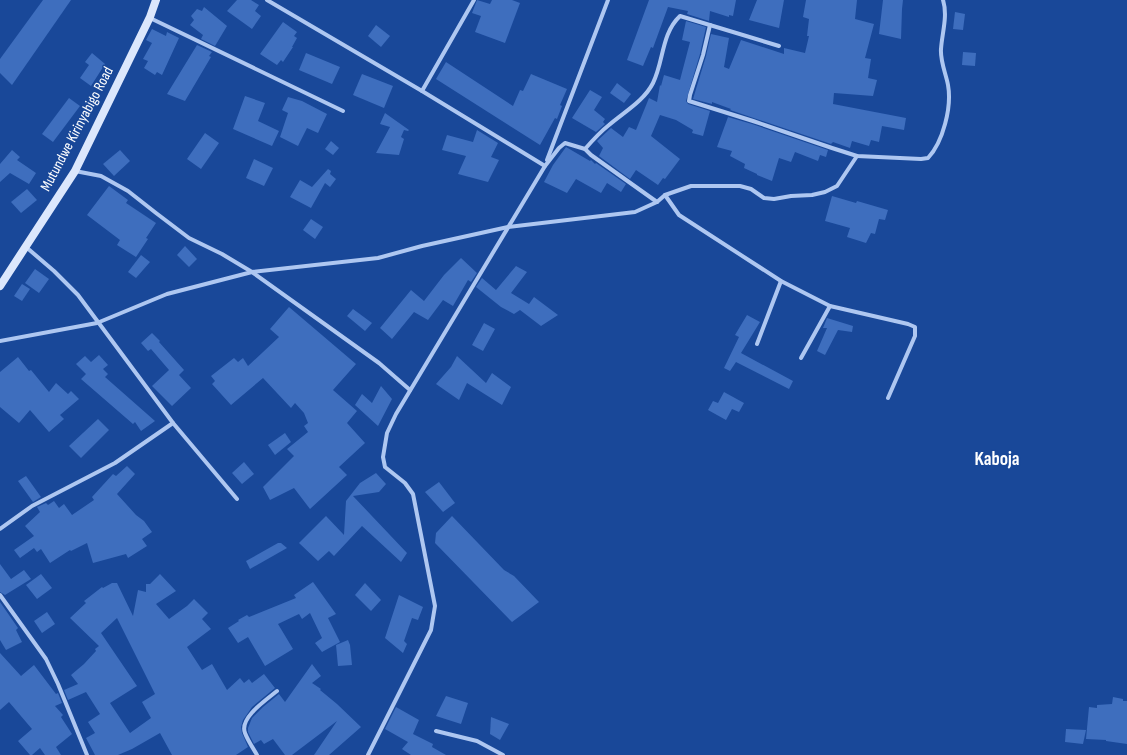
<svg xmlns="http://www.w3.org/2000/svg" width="1127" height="755" viewBox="0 0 1127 755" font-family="'Sofia Sans Condensed',sans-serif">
	<rect width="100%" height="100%" fill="#194899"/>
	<g fill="#3e6ebe" fill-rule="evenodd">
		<path d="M43,0h28l-59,85 -12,-12v-14z"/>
		<path d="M237,0h14l8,5 -4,6 6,5 -9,13 -25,-18z"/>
		<path d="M477,0l13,4 2,-4h20l8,3 -15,40 -30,-11 6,-16 -9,-3z"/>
		<path d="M649,0h87l-3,16 -4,-1v2l-19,-6 -1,10 -22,-7 1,-3 -20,-4 -15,41 -2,-1 -8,19 -16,-6z"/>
		<path d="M757,0h27l-5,28 -30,-8z"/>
		<path d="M806,0h51l-2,19 19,5 -9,34 6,1 -3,19 9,2 -4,16 -39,-3 -1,11 73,14 -2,12 -22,-4 -3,16 -8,-2 -2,6 -17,-5 -2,7 -17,-6 -2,2 -101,-34 1,-1 -19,-7v2l-19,-5 13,-43 5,-22 18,4 -5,29 5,2 12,-29 43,14v-6l21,5 4,-17h-2l2,-17 -6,-2z"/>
		<path d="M883,0h20l-1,9 -1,30 -22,-5z"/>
		<path d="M204,7l23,19 -12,20 -14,-7 2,-4 -13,-10 4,-5 -3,-4 6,-7 5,2z"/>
		<path d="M955,12l10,2 -2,16 -10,-1z"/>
		<path d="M686,21l20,6 -6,27 -14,47 2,3 22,7 -7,25 -11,-3 1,-3 -17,-10 -16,-5 -9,21 29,23 -15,20 -2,-1 -5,7 -22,-15 -6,9 -31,-23 4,-8 -6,-7 14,-13 12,9 6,-10 7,3 13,-32 8,4 3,-17 1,1 3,-11 16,5 10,-38 -8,-2z"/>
		<path d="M283,22l14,10 -3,4 3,2 -5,9h1l-10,15 -2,-2 -4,5 -17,-11z"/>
		<path d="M376,25l14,11 -9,11 -13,-11z"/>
		<path d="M152,29l14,7 1,-4 12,6 -17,37 -5,-3 -2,3 -11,-7 4,-7 -5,-2 9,-16 -6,-3z"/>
		<path d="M197,45l15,7 -3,4 2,1 -26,44 -18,-7z"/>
		<path d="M963,52l13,1 -1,13 -13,-1z"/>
		<path d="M92,53l13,11 -14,22 -11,-8 9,-13 -4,-3z"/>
		<path d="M306,53l34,14 -8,17 -33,-14z"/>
		<path d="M446,62l67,44 7,-16 3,1 8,-17 36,15 -7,16 2,1 -5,13 -2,-1 -15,27 -104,-66z"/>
		<path d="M362,74l31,12 -9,22 -31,-13z"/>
		<path d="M617,83l14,11 -7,9 -14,-10z"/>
		<path d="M590,90l12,7 -8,13 11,9 -2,3 2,2 -9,8 -24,-14z"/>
		<path d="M245,96l20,7 -7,18 21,10 -7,15 -39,-17z"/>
		<path d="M288,97l14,4 25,13 -9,19 -11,-5 -9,18 -18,-9 8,-24 -6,-3z"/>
		<path d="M69,98l11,8 -27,36 -11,-8z"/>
		<path d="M385,113l24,17 -1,1 -4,-1 -3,7 3,2 -5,16 -23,-2 14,-26 -10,-3z"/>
		<path d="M728,117l24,7 76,26 -2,7 -6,-2 -2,6 -23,-9 -4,10 -12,-4 -7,23 -15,-6v-1l-13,-6 1,-4 -15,-8 2,-5 -15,-4z"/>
		<path d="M477,130l21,13 -7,14 8,3 -11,22 -30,-8 8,-18 -24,-6 5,-15 26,7z"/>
		<path d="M205,133l14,10 -18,26 -14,-10z"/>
		<path d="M331,141l8,7 -6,7 -8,-6z"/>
		<path d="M566,147l24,14 1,-1 4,4 1,-1 30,21 -5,8 -14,-9 -6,10 -25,-14 -9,14 -23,-11 9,-17z"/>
		<path d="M12,150l8,7 -3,3 19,13 -7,11 -19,-11 -10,9v-18z"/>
		<path d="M120,150l10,11 -16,15 -11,-12z"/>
		<path d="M254,159l19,9 -9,18 -18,-8z"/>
		<path d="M328,169l3,2 -1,3 6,5 -6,8 -5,-4 -14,25 -21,-11 10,-17 12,7z"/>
		<path d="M109,186l19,14 -2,3 30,20 -10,15 2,1 -12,18 -19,-12 3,-5 -33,-25z"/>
		<path d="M27,189l10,11 -16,13 -10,-11z"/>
		<path d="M832,196l24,7 1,-2 31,9 -3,10 -6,-1 -4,15 -4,-1 -5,10 -19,-6 3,-9 -25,-7z"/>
		<path d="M311,219l12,8 -8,12 -12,-9z"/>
		<path d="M185,246l12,13 -8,8 -12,-12z"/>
		<path d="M141,255l9,7 -14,16 -8,-6z"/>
		<path d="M461,258l16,15 -6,9 -3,-2 -15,26 -10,-6 -15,20 -14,-8 -22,27 -12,-11 31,-38 13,11 20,-26z"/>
		<path d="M516,266l11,6 -16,21 18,11 5,-7 24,18 -17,11 -21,-16 -6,4 -13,-7 -25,-20 6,-9 14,12z"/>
		<path d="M35,269l14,10 -10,14 -14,-10z"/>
		<path d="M22,284l8,5 -8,12 -8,-5z"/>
		<path d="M289,307l67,57 -23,26 24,21 -10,12 18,20 -26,24 8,8 -37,34 -16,-21 -24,12 -7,-13 31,-31 -7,-7 21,-17 -4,-6 4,-3 -4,-10 -9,-10 -4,5 -28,-30 -32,27 -19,-21 3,-3 -4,-5 23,-18 4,4 5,-4 5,8 31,-29 -9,-8z"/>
		<path d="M353,309l19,14 -7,8 -18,-15z"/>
		<path d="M747,315l13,7 -19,31 52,28 -4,8 -53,-27 -6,9 -6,-3 15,-31 -4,-2z"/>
		<path d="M827,318l26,8 -1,6 -14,-2 -13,25 -8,-4 10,-23h-4z"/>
		<path d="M484,323l11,6 -12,22 -11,-6z"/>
		<path d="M152,333l8,8 -1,1 25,28 -5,5 12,13 -19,18 -20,-20 17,-16 -18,-21 -3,2 -7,-8z"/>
		<path d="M99,355l9,10 -5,4 5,5 -3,3 50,44 -14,10 -6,-9 -2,2 -52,-45 5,-5 -10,-10 9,-8 6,6z"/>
		<path d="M457,356l29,27 6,-10 19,14 -9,18 -35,-22 -8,17 -23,-16 15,-17z"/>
		<path d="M18,357l11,14 2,-1 18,22 7,-9 12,11 3,-3 8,8 -19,16 4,4 -15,13 -19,-22 -11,13 -19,-16v-35z"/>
		<path d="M381,386l11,13 -14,27 -23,-21 7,-11 10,9z"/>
		<path d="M724,392l20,11 -5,9 -7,-3 -6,11 -18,-10 5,-9 5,2z"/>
		<path d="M98,419l11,11 -28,28 -12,-12z"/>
		<path d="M285,433l6,9 -16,13 -7,-10z"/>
		<path d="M244,462l10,12 -12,10 -10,-11z"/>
		<path d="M127,466l8,8 -18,20 19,21 8,6 8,11 -10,7 5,7 -19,12 -2,-4 -33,9 -6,-20 -16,8 -1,-1 -20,13 -9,-14 -4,3 -3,-4 -14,10 -6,-8 20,-14 -9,-10 15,-14 -3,-5 9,-4 2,2 6,-4 5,7 5,-4 8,11 22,-15 -2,-3 21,-23 3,2z"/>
		<path d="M376,473l10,11 -7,8 -26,4 54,57 -6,9 -39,-36 -28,30 -5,-5 -11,10 -19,-18 27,-27 18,19 2,-34 14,-18z"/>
		<path d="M26,476l15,21 -8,5 -15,-21z"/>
		<path d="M439,482l16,21 -12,9 -18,-20z"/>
		<path d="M452,516l52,54 10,6 25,26 -27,20 -77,-79 1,-10z"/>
		<path d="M278,543h3l6,5 -37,21 -4,-8z"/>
		<path d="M0,564l11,15 13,-9 7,9 -26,16 -5,-3z"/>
		<path d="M41,574l11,14 -15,11 -11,-14z"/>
		<path d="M160,574l16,17 -20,13 13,15 18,-13 7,-7 14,14 -6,6 9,10 -24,18 15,23 10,-6 15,26 13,-12 4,5 5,-4 3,4 12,-9 11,14 -23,19 -9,13 -2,7 1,6 6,14 -12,8h-64l-12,-22 -28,16 -14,6h-23l-9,-17 9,-5 -7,-11 12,-8 -14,-22 -18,8 -4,-10 14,-6 -7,-9 13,-11 12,-13 -1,-2 4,-3 -29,-28 16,-15 -2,-2 18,-14 1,1 9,-5h5l16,33 5,-26 8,2v-8h4zM117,618l38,76 -13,8 9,16 -21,15 -20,-30 27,-17 -36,-53z"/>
		<path d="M313,582l23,32 -8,4 12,24 -18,10 -7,-9 7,-5 -12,-25 -8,6 -3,-5 -21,10 15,25 -28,17 -17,-29 -10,6 -10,-15 11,-7 -1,-1 9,-5 2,2 47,-19 -2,-3z"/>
		<path d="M365,583l16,17 -10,11 -16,-16z"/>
		<path d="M399,595l24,12 -5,13 -6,-2 -8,23 3,3 -4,9 -18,-15z"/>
		<path d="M0,602l18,26 -2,2 6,12 -16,8 -6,-10z"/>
		<path d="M47,612l8,12 -13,9 -8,-12z"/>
		<path d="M348,640l2,5 2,20 -14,1 -2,-21z"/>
		<path d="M0,653l21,23 13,-11 22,29 2,-1 4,10 -7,3 8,9 -2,2 11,17 -16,13 5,8h-16l-5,-7 -8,7h-2l-12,-14 14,-12 -23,-27 -9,8z"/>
		<path d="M312,664l9,12 -9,7 9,6 -1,1 17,14 24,23 -32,28h-15l23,-34 -45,34h-7l-12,-16 -9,5 -3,-4 -7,4 -6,-12v-4l4,-10 11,-11 16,-13 6,8z"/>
		<path d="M446,696l22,7 -7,21 -25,-8z"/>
		<path d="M1113,697l10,2v2h4v43l-21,-3v-1l-20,-1 3,-32 8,1v-3l15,-1z"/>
		<path d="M396,707l23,13 -6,14 20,10 -1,3 14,8h-35l-9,-6 6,-7 -23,-13z"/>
		<path d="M491,717l18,7 -9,16 -10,-6z"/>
		<path d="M1066,729l20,1 -3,14 -18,-2z"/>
	</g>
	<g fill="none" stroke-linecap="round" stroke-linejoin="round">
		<g stroke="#aec7f1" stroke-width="4">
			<path d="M267,0l155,91 123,75"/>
			<path d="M150,18l193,93"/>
			<path d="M710,25l-7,30 -13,40 -1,6 64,20 79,27 25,8 64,3 7,-1c15,-16 24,-51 20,-73 -2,-11 -8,-24 -7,-36 1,-16 7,-33 2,-49"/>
			<path d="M422,91l52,-91"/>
			<path d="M585,149c7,-8 15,-17 24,-24 15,-13 35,-24 44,-42 11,-22 8,-49 27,-67l99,30"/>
			<path d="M547,160l61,-160"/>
			<path d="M75,171l26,5 27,15 28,22 33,25 33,16 30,18 126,-14 44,-12 86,-19 127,-15 22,-10 8,-7 26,-9h49l11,3 13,9 10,1 17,-3 21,-1 13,-3 12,-6 20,-30"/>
			<path d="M665,195l14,20 102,66 49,25 78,18 7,3v9l-27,62"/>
			<path d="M26,247l28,24 24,24 95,128 64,76"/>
			<path d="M0,341l97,-18 70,-29 85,-22 127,91 31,27"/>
			<path d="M757,344l24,-63"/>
			<path d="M801,358l29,-52"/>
			<path d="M0,529l32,-23 83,-43 58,-40"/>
			<path d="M0,595l46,64 12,25 29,71"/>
			<path d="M436,731l41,10 26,14"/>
			<path d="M257,755c-4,-7 -9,-14 -12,-22 -6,-15 21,-33 32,-42"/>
			<path d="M368,755l63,-125 4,-24 -22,-112 -8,-11 -20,-16 -2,-10 4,-24 9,-19 149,-248 14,-18 6,-5 20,6 6,6 66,47"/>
		</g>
		<path stroke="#dce7fc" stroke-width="8" d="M0,286l75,-115 75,-154 6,-17"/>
	</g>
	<g text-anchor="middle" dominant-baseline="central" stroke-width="3" stroke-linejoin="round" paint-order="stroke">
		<g font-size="15" fill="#fff" stroke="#194899">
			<text transform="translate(77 129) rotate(-62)">Mutundwe Kirinyabigo Road</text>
		</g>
		<g font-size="19" font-weight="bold" fill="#fff" stroke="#194899">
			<text x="997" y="459">Kaboja</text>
		</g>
	</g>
</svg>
